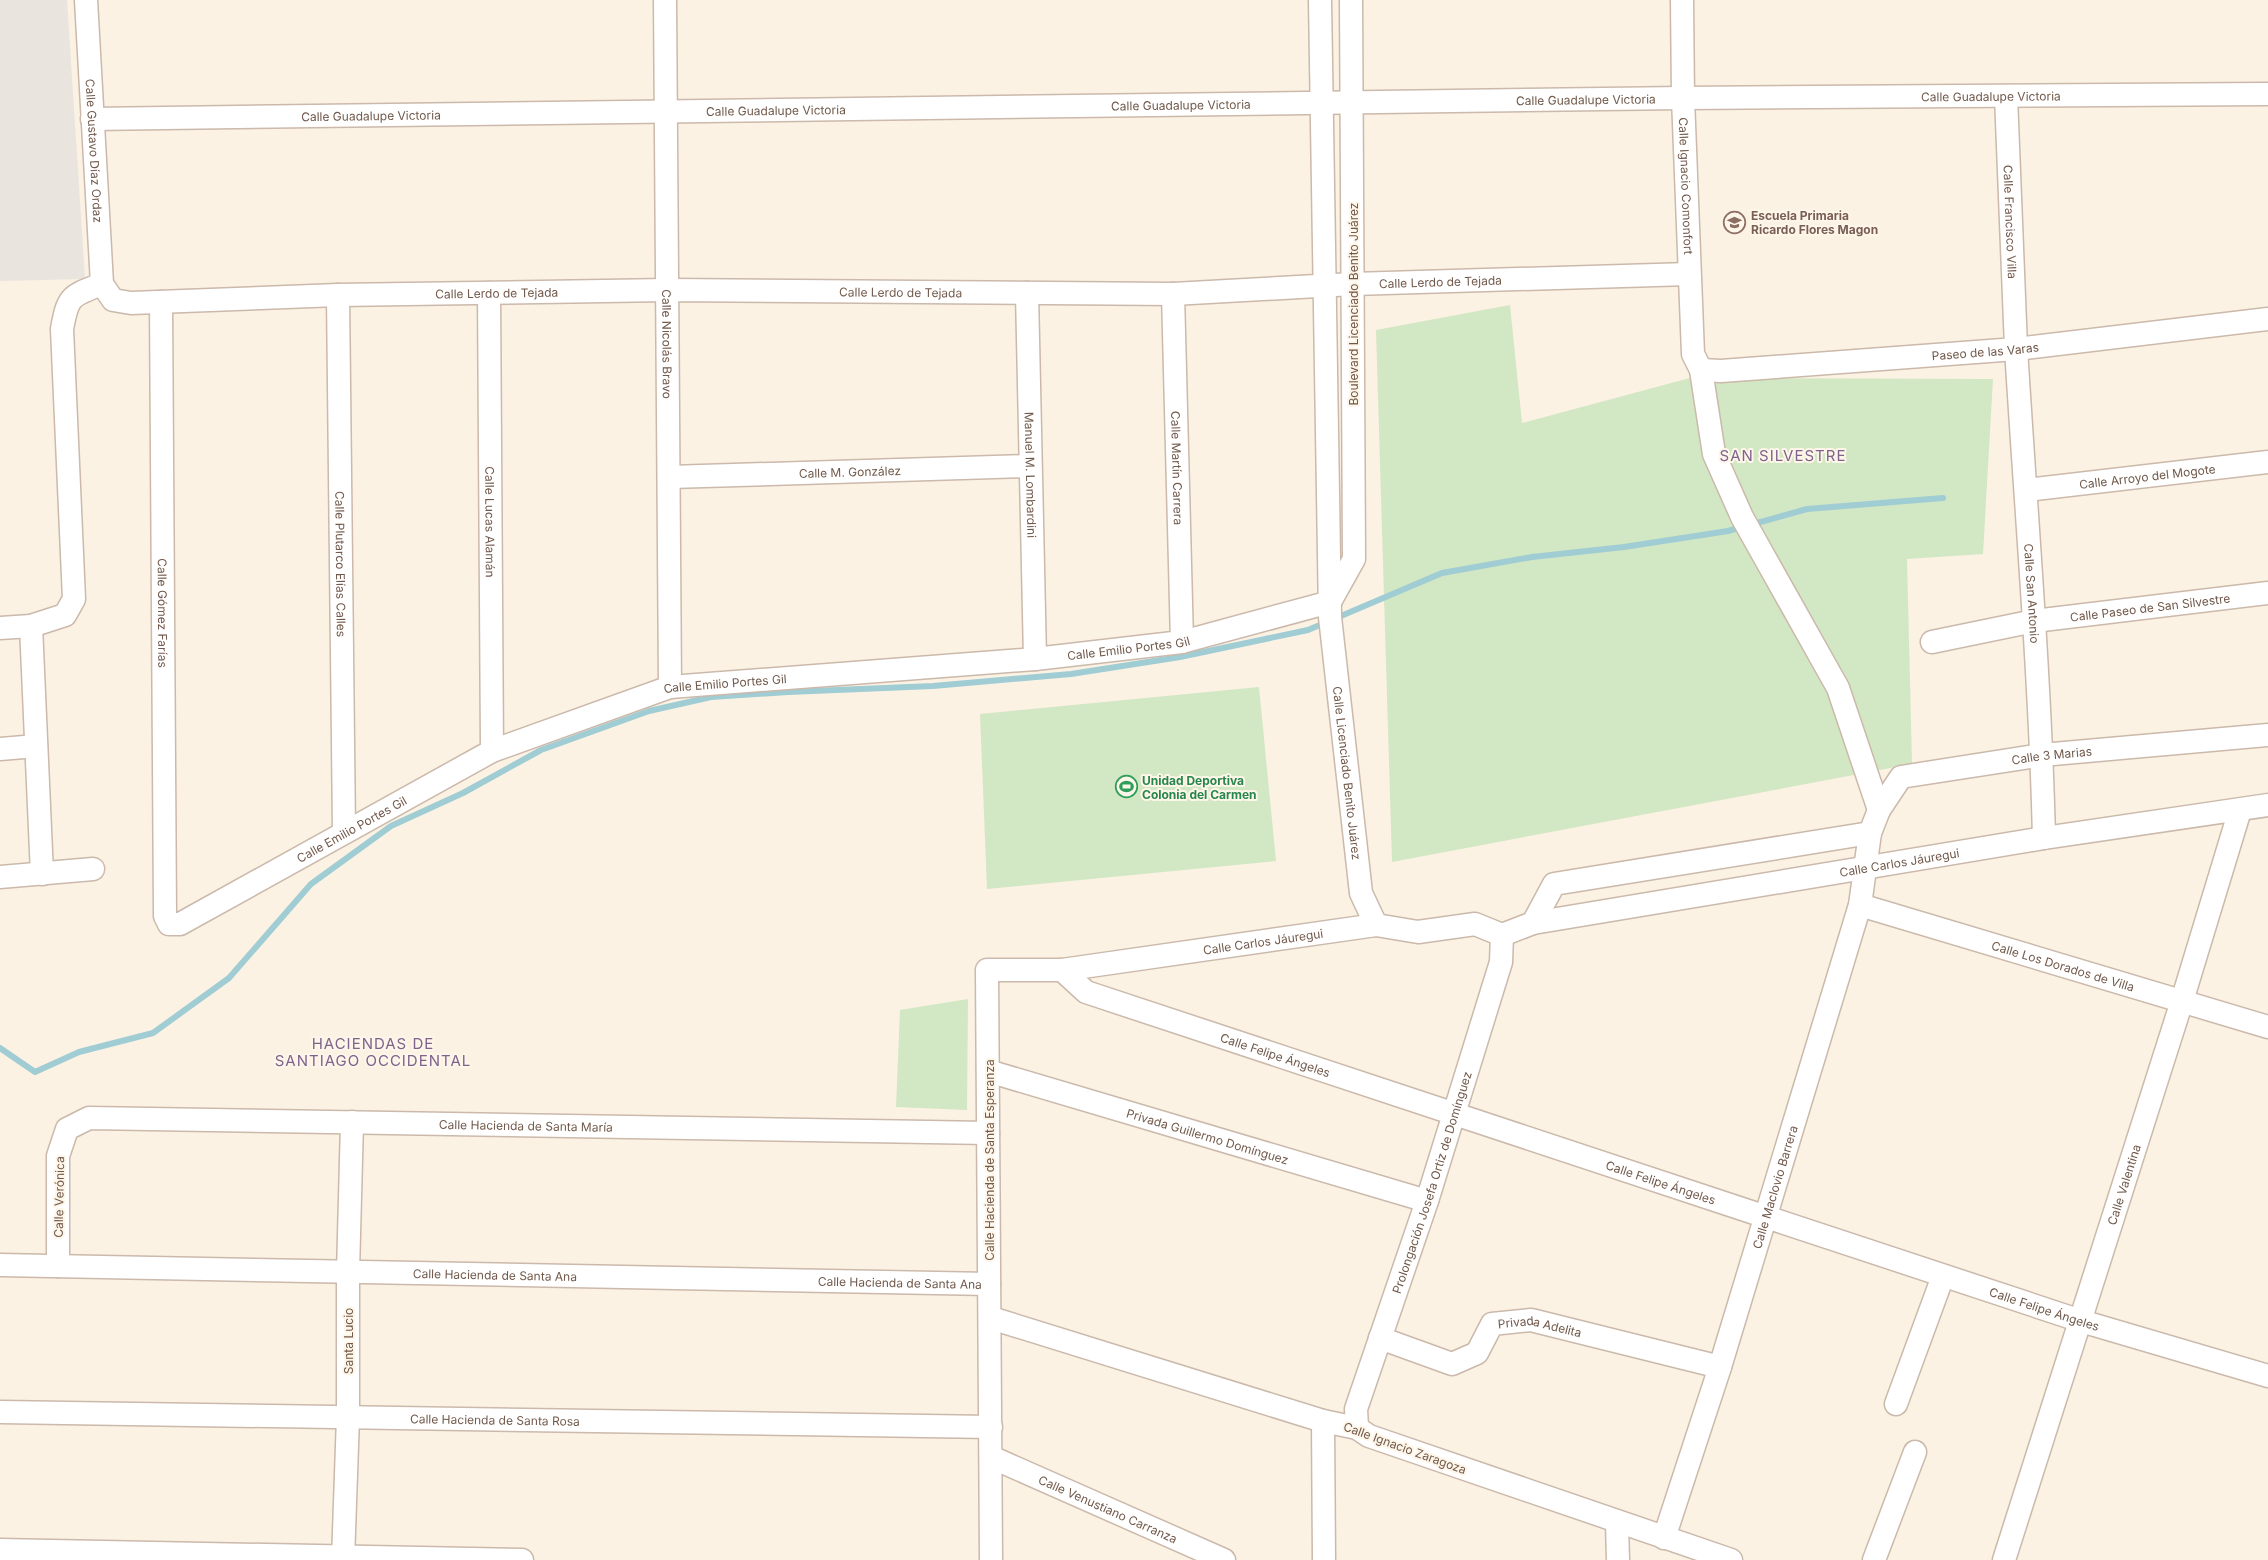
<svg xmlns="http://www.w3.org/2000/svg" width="2268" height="1560" viewBox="0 0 2268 1560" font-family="Inter,sans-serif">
	<rect width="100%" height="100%" fill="#fbf2e4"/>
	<path fill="#eae4de" d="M0,0h67l18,279 -85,2z"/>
	<g fill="#d2e7c3">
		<path d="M1510,305l12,118 168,-45 303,1 -10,175 -76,5 5,205 -520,98 -16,-532z"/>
		<path d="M1259,687l17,174 -289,28 -7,-175z"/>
		<path d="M968,999l-1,111 -71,-3 4,-97z"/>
	</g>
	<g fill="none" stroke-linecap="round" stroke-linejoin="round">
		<path stroke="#a0ccd4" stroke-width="6" d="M0,1048l35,24 44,-20 74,-19 76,-55 82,-94 80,-58 72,-33 78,-43 108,-39 62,-14 77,-5 145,-6 138,-12 109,-17 128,-27 134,-57 90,-16 92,-10 104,-16 79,-22 136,-11"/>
		<defs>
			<g id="minor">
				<path id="s1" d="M86,0l16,284 11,16 18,3 207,-8 330,-5 505,4 180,-10 336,-10"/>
				<path id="s2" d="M665,0l5,687"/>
				<path id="s3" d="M1320,0l10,617 31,276 15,32"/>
				<path id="s4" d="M1682,0l1,98 10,256 8,16 13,84 28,63 96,171 41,122"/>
				<path id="s5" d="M2006,96c3,84 6,168 10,252 10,164 24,327 28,490"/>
				<path id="s6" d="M92,119l1591,-21 585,-4"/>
				<path id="s7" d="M489,293l3,458"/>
				<path id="s8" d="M1027,293l8,366"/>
				<path id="s9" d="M1173,294l9,348"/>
				<path id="s10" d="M338,295l6,537"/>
				<path id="s11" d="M161,302l4,614 4,8h11l312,-173 178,-64 365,-28 147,-17 148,-40 24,-43 -3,-559"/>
				<path id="s12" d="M1701,370l20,1 295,-22 252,-30"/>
				<path id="s13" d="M670,477l360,-11"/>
				<path id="s14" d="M2027,490l241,-28"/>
				<path d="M31,626l11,248"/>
				<path d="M0,628l31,-2 34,-11 9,-16 -12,-270c6,-34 9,-33 40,-45"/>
				<path id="s15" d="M1932,642l102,-21 234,-28"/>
				<path d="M0,749l36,-3"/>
				<path d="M0,877l93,-8"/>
				<path id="s16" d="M1860,905l408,122"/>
				<path d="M1533,923l21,-39 316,-51"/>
				<path id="s17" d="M1062,970l24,22 995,329 187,55"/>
				<path id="s18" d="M988,1071l439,130"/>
				<path id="s19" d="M0,1265l989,19"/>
				<path id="s20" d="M58,1266v-110l9,-27 22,-11 899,15"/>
				<path d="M991,1318l332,103 34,7 12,8 362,124"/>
				<path id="s21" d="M1380,1338l72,26 25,-11 15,-29 39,-4 189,47"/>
				<path d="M1896,1404l47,-128"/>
				<path id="s22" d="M0,1412l991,15"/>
				<path d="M1323,1421l1,139"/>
				<path id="s23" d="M1357,1428l-1,-19 71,-208 74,-239 1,-27"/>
				<path id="s24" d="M991,1457l233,103"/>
				<path d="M1617,1523l1,37"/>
				<path id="s25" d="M1664,1538l56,-171 140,-462 10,-72 9,-23 22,-33 141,-22 226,-20"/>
				<path d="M0,1550l522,10"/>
				<path d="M343,1560l5,-143v-145l4,-150"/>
				<path id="s26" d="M991,1560l-4,-590h75l314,-45 42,7 57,-8 27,11 31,-12 511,-85 224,-33"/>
				<path d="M1874,1560l41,-108"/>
				<path id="s27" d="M2004,1560l178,-559 58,-191"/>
			</g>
		</defs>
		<use href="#minor" stroke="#cbb9ab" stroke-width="25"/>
		<use href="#minor" stroke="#fff" stroke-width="22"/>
	</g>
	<defs>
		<symbol id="school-ring" viewBox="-11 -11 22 22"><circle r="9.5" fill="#fef6e9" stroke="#8d6e63" stroke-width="1.5"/><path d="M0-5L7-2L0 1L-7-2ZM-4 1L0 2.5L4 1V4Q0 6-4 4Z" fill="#8d6e63"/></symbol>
		<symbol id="stadium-ring" viewBox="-11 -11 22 22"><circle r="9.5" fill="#fef6e9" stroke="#2e9e5b" stroke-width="1.5"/><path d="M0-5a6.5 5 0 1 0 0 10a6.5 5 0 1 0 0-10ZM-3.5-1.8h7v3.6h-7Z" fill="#2e9e5b"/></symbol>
	</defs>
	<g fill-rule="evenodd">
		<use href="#school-ring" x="1722" y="210" width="25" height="25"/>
		<use href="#stadium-ring" x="1114" y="774" width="25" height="25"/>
	</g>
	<g text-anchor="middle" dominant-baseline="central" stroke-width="4" stroke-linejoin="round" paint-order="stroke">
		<g font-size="12" fill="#71594b" stroke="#fef6e9">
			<text stroke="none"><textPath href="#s6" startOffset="1899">Calle Guadalupe Victoria</textPath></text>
			<text stroke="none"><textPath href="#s6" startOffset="1494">Calle Guadalupe Victoria</textPath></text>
			<text stroke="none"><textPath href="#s6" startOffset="1089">Calle Guadalupe Victoria</textPath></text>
			<text stroke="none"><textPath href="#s6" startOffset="684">Calle Guadalupe Victoria</textPath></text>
			<text stroke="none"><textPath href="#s6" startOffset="279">Calle Guadalupe Victoria</textPath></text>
			<text stroke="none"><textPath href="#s1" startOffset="151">Calle Gustavo Díaz Ordaz</textPath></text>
			<text stroke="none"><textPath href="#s4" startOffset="186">Calle Ignacio Comonfort</textPath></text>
			<text stroke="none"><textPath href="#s5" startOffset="126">Calle Francisco Villa</textPath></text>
			<text stroke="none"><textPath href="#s1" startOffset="1632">Calle Lerdo de Tejada</textPath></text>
			<text stroke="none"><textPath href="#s1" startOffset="1092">Calle Lerdo de Tejada</textPath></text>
			<text stroke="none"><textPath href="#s1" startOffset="688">Calle Lerdo de Tejada</textPath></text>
			<text transform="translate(1353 304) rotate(-90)">Boulevard Licenciado Benito Juárez</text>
			<text stroke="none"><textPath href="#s2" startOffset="344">Calle Nicolás Bravo</textPath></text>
			<text stroke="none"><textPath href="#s12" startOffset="285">Paseo de las Varas</textPath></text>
			<text stroke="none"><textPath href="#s9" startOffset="174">Calle Martín Carrera</textPath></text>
			<text stroke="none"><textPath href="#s13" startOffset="180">Calle M. González</textPath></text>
			<text stroke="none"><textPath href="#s8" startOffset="182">Manuel M. Lombardini</textPath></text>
			<text stroke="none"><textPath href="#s14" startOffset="121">Calle Arroyo del Mogote</textPath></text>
			<text stroke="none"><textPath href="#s7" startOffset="229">Calle Lucas Alamán</textPath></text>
			<text stroke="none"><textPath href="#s10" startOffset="269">Calle Plutarco Elías Calles</textPath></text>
			<text stroke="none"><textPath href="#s5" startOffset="498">Calle San Antonio</textPath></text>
			<text stroke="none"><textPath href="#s15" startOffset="221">Calle Paseo de San Silvestre</textPath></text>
			<text stroke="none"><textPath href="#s11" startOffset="311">Calle Gómez Farías</textPath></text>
			<text stroke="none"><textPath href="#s11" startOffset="1640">Calle Emilio Portes Gil</textPath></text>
			<text stroke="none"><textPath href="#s11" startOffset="1235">Calle Emilio Portes Gil</textPath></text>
			<text stroke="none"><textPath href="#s25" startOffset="952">Calle 3 Marias</textPath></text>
			<text stroke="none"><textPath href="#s3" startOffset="774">Calle Licenciado Benito Juárez</textPath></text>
			<text stroke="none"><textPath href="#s11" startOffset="830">Calle Emilio Portes Gil</textPath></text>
			<text stroke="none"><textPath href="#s26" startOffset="1516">Calle Carlos Jáuregui</textPath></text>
			<text stroke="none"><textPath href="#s26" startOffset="868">Calle Carlos Jáuregui</textPath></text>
			<text stroke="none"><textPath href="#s16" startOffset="212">Calle Los Dorados de Villa</textPath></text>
			<text stroke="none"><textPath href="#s17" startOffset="232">Calle Felipe Ángeles</textPath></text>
			<text stroke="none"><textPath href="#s20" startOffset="600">Calle Hacienda de Santa María</textPath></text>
			<text stroke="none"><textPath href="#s18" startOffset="229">Privada Guillermo Domínguez</textPath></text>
			<text transform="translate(989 1160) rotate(-90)">Calle Hacienda de Santa Esperanza</text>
			<text stroke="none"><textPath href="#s23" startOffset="258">Prolongación Josefa Ortiz de Domínguez</textPath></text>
			<text stroke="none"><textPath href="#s17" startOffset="638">Calle Felipe Ángeles</textPath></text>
			<text stroke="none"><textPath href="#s27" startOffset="394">Calle Valentina</textPath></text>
			<text stroke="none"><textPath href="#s25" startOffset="368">Calle Maclovio Barrera</textPath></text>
			<text transform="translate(59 1197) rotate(-89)">Calle Verónica</text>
			<text stroke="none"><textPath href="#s19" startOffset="495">Calle Hacienda de Santa Ana</textPath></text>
			<text stroke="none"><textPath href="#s19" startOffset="900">Calle Hacienda de Santa Ana</textPath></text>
			<text stroke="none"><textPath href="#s17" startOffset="1042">Calle Felipe Ángeles</textPath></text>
			<text stroke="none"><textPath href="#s21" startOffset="185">Privada Adelita</textPath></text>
			<text transform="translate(348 1341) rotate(-90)">Santa Lucio</text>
			<text stroke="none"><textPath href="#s22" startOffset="495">Calle Hacienda de Santa Rosa</textPath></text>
			<text transform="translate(1405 1448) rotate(20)">Calle Ignacio Zaragoza</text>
			<text stroke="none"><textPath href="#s24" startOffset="128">Calle Venustiano Carranza</textPath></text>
		</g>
		<g font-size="12" font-weight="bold" fill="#785e54" stroke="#fef6e9" text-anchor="start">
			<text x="1751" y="215">Escuela Primaria<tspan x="1751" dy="14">Ricardo Flores Magon</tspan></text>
		</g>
		<g font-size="12" font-weight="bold" fill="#27864d" stroke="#fef6e9" text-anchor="start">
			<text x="1142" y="780">Unidad Deportiva<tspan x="1142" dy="14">Colonia del Carmen</tspan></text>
		</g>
		<g font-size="15" letter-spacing="1" fill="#7f638d" stroke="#fef6e9">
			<text x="1783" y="455">SAN SILVESTRE</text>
			<text x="373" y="1043">HACIENDAS DE<tspan x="373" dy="17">SANTIAGO OCCIDENTAL</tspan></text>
		</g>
	</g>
</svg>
